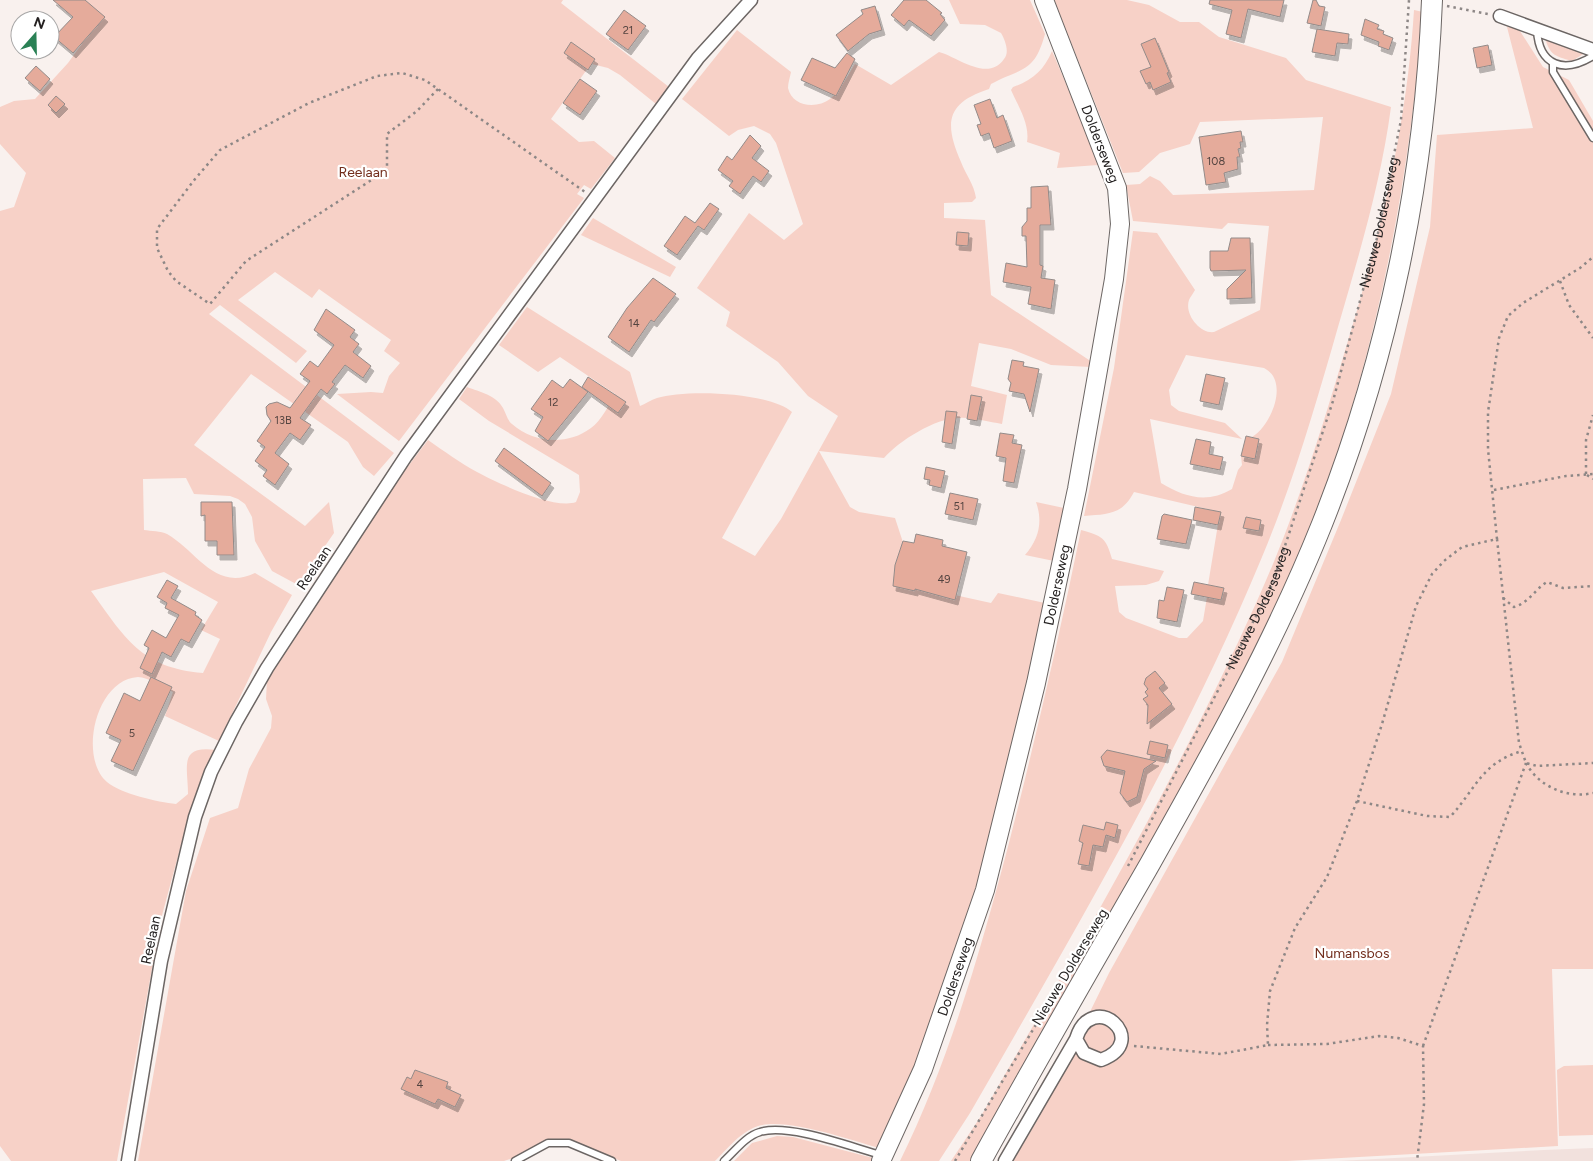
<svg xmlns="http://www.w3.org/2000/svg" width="1593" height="1161" viewBox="0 0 1593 1161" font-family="Figtree,sans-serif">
	<defs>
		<filter id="shadow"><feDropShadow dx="3" dy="5" stdDeviation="0" flood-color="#0004"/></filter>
	</defs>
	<rect width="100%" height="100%" fill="#f9f1ee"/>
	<path fill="#f2e1dd" d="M1593,1148v13h-255l206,-11z"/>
	<g fill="#f7d1c7" fill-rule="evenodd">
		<path d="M84,0h479l-2,3 108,84 -13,17 -36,-29 -12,-7 -16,-4 -4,4 -37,51 28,23 15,-1 21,17 -24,31 -7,-4 -7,9 7,4 -185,243 -62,-47 34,-2 12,1 6,-17 11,-13 -16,-12 7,-11 -72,-51 -7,9 -37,-26 -37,28 69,51 -11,12 -76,-58 -11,9 185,139 -20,23 -11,-9 -15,-25 -97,-68 -57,71 111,81 24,-24 5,31 -36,52 -26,-14 -17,-30 -3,-24 -7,-13 -7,-5 -8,-3 -36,-2 -8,-16 -43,1 1,51c7,1 17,1 23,4 30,17 48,58 88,39l37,22 -21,37 -52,109 -54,-25 8,-24c-10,-5 -25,-15 -35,-15 -42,2 -60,80 -31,105 14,12 51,20 69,22l12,-10c0,-27 -10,-49 28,-44l-35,95 -20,74 -44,242h-106l-11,-15v-935l14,-4 12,-34 -26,-29v-37l14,-6 21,-2 33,-36 21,-29zM164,572l54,30 -17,28 19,9 -17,34c-62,-5 -78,-35 -112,-82z"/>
		<path d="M949,0h81l15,34c-11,40 -23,33 -54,50l-2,5c-43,14 -45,34 -28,73 5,13 13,22 15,36l-4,4 -28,1v15l41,2 6,75 101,67 -1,5 -40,-2 -40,-16 -32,-6 -8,43 36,9 -5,29c-14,-2 -29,-7 -43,-6 -24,0 -60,23 -75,40l-65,-7 31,56 9,5 36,6 22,67 6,3 68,15 7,-10 47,10 -41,184 -43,158 -79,204c-29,-8 -103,-35 -129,-21 -15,7 -26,21 -38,33h-94l-37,-15 -30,-1 -50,16h-366l48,-270 24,-73 28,-10 11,-39 22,-41 1,-12 -6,-17 1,-19 120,-186 41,-54c16,11 32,23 49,32 20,11 78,38 99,30l4,-10 -1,-17 -90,-54 -30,-22 8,-12c13,5 29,8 36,21 3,5 4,12 9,16 22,19 55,22 79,4 10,-7 18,-23 24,-34l-55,-37 -22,15 -39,-27 28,-38 103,65 10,34c5,-2 11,-6 17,-8 29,-9 112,-6 135,14l-70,126 33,18 26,-37 57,-103 -30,-20 -30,-34 -52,-36 4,-14 -33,-24 52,-75 35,27 19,-16 -27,-81 -6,-9 -16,-8 -16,4 -9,6 -47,-37 55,-69 54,42c-1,5 -3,11 -3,16 4,19 29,21 42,11 10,-8 18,-24 25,-35l36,21 48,-33c17,4 49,31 65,7 6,-7 1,-19 -3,-26l-16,-8 -25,-1z"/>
		<path d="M1054,0h73l22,5 31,17h19l20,15 67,21 20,22 85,27c-10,75 -32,148 -53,220 -22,77 -45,156 -76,230 -80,193 -188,375 -292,556l-31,48h-39c49,-99 82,-215 110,-322 26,-102 50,-206 71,-309 21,6 25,7 31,29l52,12 -5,10 -13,4 -31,1 4,26 7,6 53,20h8l16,-17 4,-24 14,3 3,-11 -16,-4 12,-73 -86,-20c-12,23 -26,22 -50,24l30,-148 19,-137 24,2 38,57c-2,4 -5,7 -6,10 -5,15 12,34 25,32l46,-22 9,-84 -41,-3 -6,6 -89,-8 -7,-36 14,-1 10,-8 10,5 13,14 141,-5 9,-73 -123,5 -10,22 -30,9 -21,19 -16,1zM1186,355l78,13c26,13 7,58 -12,69l7,2 -4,19 -14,-2 1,9 -4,5 -6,19c-25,15 -48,8 -71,-6l-11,-64 92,20 -17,-16 -46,-12 -8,-6 -2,-15z"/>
		<path d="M1414,10l9,2c-15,186 -53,375 -125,548 -40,95 -91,183 -141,272 -61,110 -122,219 -183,329h-23l30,-45c97,-168 196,-337 276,-515 39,-86 66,-176 93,-267 32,-107 57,-211 64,-324z"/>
		<path d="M1507,27l11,1 25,39 26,13 24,41v848h-41l6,177 -271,15h-274l22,-37 74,-151 173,-311 59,-142 50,-126 39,-167 7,-92 96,-7z"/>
		<path d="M1544,34l41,19 -13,8c-19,-5 -23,-7 -28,-27z"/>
		<path d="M1052,51l39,91 7,23 -41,3 3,-15 -33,-11c3,-18 -9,-36 -16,-52l2,-3c20,-7 31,-17 39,-36z"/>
		<path d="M593,218l83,49 -6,10 -89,-42z"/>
		<path d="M1036,502l28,6 -10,53 -29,-6c14,-16 18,-33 11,-53z"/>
		<path d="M1593,1065v70l-34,1 -2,-66 7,-4z"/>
		<path d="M777,1136l16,1 80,21 -1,3h-138l18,-18z"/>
	</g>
	<g fill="#e5ab9b" stroke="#938b89" filter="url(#shadow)">
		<path d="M53,0h32l20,17 -32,36 -19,-16 19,-20z"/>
		<path d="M904,0h22l16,13 -2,1 5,6 -14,16 -22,-16 -5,6 -13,-11z"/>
		<path d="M1210,0h74l-4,17 -32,-8 -7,29 -15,-4 6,-24 -23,-6z"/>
		<path d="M1313,0h3l3,6 6,1 -4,19 -14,-3z"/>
		<path d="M875,6l7,24 -13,4 -21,17 -12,-16 27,-21 -2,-4z"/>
		<path d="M624,10l22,16 -18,24 -22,-16z"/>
		<path d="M1365,19l14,6 -2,4 7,2 -1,3 10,4 -4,12 -11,-4 1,-4 -18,-7z"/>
		<path d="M1317,29l32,5 -1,10 -11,-1 -2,13 -23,-4z"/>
		<path d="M1155,38l14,34 -2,1 4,9 -18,8 -3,-8 -4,2 -6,-13 11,-4 -10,-23z"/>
		<path d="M571,42l24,17 -7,11 -24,-17z"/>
		<path d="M1488,45l4,20 -15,3 -4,-20z"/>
		<path d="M847,53l8,6 -19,37 -35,-16 11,-22 23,10z"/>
		<path d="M36,66l14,13 -10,12 -15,-13z"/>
		<path d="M580,79l17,12 -17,24 -17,-12z"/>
		<path d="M56,96l9,8 -9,9 -8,-8z"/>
		<path d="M990,99l7,19 6,-3 9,26 -18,7 -5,-15 -8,3 -4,-11 4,-1 -7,-19z"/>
		<path d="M1241,131l2,11h-3l1,6 -3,1 2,8h-3l1,12 -14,4 2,9 -20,3 -7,-48z"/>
		<path d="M750,135l11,11 -9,12 17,13 -8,11 -8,-6 -13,18 -11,-8 4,-5 -15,-11 9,-14 5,4z"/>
		<path d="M1048,186l3,39h-11v40l3,1 -2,12 14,2 -4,29 -23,-5 3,-17 -28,-5 3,-19 21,4 -1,-31h-4v-9l5,-6v-13h4v-21z"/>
		<path d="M710,203l9,6 -15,21 -6,-4 -21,29 -13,-9 21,-30 10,7z"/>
		<path d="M957,232l12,1 -1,13 -12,-1z"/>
		<path d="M1231,238h19l2,60 -25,1v-10l19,-19 -35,1 -1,-3v-17h18z"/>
		<path d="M653,278l23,16 -22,28 -3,-2 -22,32 -21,-15 19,-29z"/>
		<path d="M326,309l29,21 -5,7 9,7 -6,8 18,14 -8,12 -18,-13 -13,17 3,2 -8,10 -6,-5 -21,29 11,7 -11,15 -10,-7 -15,20 14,11 -14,21 -12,-9 4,-6 -12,-9 10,-14 -8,-6 14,-20 -4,-6 -1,-8 3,-3 8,-2 13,6 20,-27 -10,-7 10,-13 8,6 16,-22 -20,-15z"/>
		<path d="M1012,360l12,2 -1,4 16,3 -9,43 -6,-18 -15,-3 2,-8 -3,-4z"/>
		<path d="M1206,374l19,4 -6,27 -19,-4z"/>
		<path d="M588,377l38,25 -8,11 -36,-26z"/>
		<path d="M570,379l18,13 -40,49 -13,-10 8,-14 -12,-8 21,-29 11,8z"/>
		<path d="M971,395l11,2 -5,24 -10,-2z"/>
		<path d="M946,411l11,1 -5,32 -10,-2z"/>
		<path d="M1000,433l14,2 -2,8 10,2 -8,38 -11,-2 3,-23 -10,-2z"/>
		<path d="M1246,436l13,3 -4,20 -14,-3z"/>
		<path d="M1196,439l15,3 -2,12 14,3 -3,13 -30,-6z"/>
		<path d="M504,448l47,35 -9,13 -47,-35z"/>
		<path d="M926,467l19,4 -4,17 -12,-3 1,-5 -6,-1z"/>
		<path d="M950,493l28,6 -5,21 -28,-6z"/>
		<path d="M201,502h31l2,53h-17v-14h-12v-26l-4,1z"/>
		<path d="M1195,507l26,5 -3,13 -25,-5z"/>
		<path d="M1164,514l28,6 -6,24 -29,-5 5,-23z"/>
		<path d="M1246,517l15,3 -2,11 -16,-3z"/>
		<path d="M916,534l27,6 -1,6 25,6 -12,48 -40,-11v2l-22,-5 2,-21 8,-24 11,2z"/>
		<path d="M167,580l11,6 -7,12 25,14 -1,3 7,5 -13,23 -8,-4 -10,18 -9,-5 -10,22 -12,-6 9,-20 -5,-3 8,-15 14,8 13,-23 -14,-7 2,-5 -10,-6z"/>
		<path d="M1194,582l30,6 -3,12 -30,-6z"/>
		<path d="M1167,587l17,3 -7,32 -20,-4 2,-18 5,1z"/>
		<path d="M1155,671l10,12 -6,5 13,16 -25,20 1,-19 -5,-6 5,-3 -3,-4 3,-3 -4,-5 2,-6z"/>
		<path d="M151,677l21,10 -39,84 -22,-10 10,-21 -15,-7 18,-40 16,8z"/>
		<path d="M1150,741l18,4 -3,13 -18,-4z"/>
		<path d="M1107,750l49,11 -12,8 -7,28 -10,5 -7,-9 5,-22 -21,-5 -3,-9z"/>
		<path d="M1106,822l12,3 -3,13 -9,-3 -3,12 -10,-2 -4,21 -11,-2 5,-21 -4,-2 4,-16 21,5z"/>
		<path d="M415,1070l33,12 -2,6 15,7 -6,12 -17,-8 -3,5 -34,-15 6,-12 4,2z"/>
	</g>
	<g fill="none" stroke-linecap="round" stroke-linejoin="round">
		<defs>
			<g id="service">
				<path d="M1537,30c2,36 27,44 56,26"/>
				<path d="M1553,63v9l40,66"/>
				<path d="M515,1161l33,-18h21l43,18"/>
				<path d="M724,1161c11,-10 22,-25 36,-29 29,-9 91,15 121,23"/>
			</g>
			<g id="minor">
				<path d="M1500,16l93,34"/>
				<path d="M128,1161l33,-200 34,-144 16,-45 25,-50 31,-54 139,-212 292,-398 53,-58"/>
				<path d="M1005,1161l71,-122c16,-52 77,2 25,21l-17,-7 -8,-14"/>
			</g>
			<g id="secondary">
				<path id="s2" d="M881,1161l42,-92 62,-179 51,-207 41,-194 37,-210 6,-55 -3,-36 -73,-188"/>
			</g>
			<path id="primary" d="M981,1161c54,-98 110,-195 166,-292 63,-112 127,-225 175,-345 66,-166 103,-345 110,-524"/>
		</defs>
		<use href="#service" stroke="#6c6664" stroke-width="9"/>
		<use href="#minor" stroke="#6c6664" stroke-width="15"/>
		<use href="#secondary" stroke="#6c6664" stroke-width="20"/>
		<use href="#primary" stroke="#6c6664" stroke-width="22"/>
		<g stroke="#8d8786" stroke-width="2.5" stroke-dasharray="2.5 4" stroke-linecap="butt">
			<path d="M1447,6l41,8"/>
			<path d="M438,89l-21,22 -30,23v36l-141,91 -36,43 -34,-23 -8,-10 -11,-23v-19l38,-50 25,-29 89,-47 68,-27 25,-3 23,7 160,112"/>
			<path d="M1560,281l9,24 24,33"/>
			<path d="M1586,474v-34l7,-25"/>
			<path d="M1587,475l6,4"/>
			<path d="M1494,490l72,-14 27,-2"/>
			<path d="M1497,539l-9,-90v-37l11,-74 9,-22 15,-13 57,-35 13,-11"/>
			<path d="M1503,598l11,9c15,-4 21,-18 33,-25l16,6 30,-2"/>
			<path d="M1526,763c12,23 41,36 67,30"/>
			<path d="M1357,801l70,15 23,1c26,-28 31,-54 72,-66"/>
			<path id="s1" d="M1128,866l144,-281 61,-184 44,-163 24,-118 8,-120"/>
			<path d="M1268,1045l59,-1 52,-8 19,2 25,8 1,58 -7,57"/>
			<path d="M1134,1046l87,8 47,-9 -1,-20 3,-34 25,-63 32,-51 30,-76 25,-77 34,-118 16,-32 12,-13 18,-14 35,-8 22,204 7,20 11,3 56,-3"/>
			<path d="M1423,1046l103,-283"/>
			<path d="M955,1161l95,-160"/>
		</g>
		<use href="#service" stroke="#fff" stroke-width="6"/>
		<use href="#minor" stroke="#fff" stroke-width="12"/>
		<use href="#secondary" stroke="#fff" stroke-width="18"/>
		<use href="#primary" stroke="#fff" stroke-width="20"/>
	</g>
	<g text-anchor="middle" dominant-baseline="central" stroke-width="4.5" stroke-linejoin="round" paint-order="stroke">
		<g font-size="11" fill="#544440">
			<text x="628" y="30">21</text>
			<text x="1216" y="161">108</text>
			<text x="634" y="323">14</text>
			<text x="553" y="402">12</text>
			<text x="283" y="420">13B</text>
			<text x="959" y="506">51</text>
			<text x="944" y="579">49</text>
			<text x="132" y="733">5</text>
			<text x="420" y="1084">4</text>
		</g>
		<g font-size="14" fill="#242121" stroke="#fff">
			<text transform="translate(1100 144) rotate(69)">Dolderseweg</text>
			<text stroke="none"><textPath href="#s1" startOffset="694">Nieuwe Dolderseweg</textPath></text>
			<text transform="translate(314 568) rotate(-56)">Reelaan</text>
			<text stroke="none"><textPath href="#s2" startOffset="604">Dolderseweg</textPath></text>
			<text stroke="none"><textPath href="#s1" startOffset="289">Nieuwe Dolderseweg</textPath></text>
			<text transform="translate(151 940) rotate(-78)">Reelaan</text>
			<text transform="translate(1070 967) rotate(-59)">Nieuwe Dolderseweg</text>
			<text stroke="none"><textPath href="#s2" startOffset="199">Dolderseweg</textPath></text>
		</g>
		<g font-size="14" fill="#722d1c" stroke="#fff">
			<text x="363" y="172">Reelaan</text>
			<text x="1352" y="953">Numansbos</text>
		</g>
	</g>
	<g transform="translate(35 35) rotate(20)"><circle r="24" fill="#ffffff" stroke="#a7a6a6"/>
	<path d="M0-4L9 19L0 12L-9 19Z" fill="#2a8155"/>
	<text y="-8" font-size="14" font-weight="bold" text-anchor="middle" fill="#242121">N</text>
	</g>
</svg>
